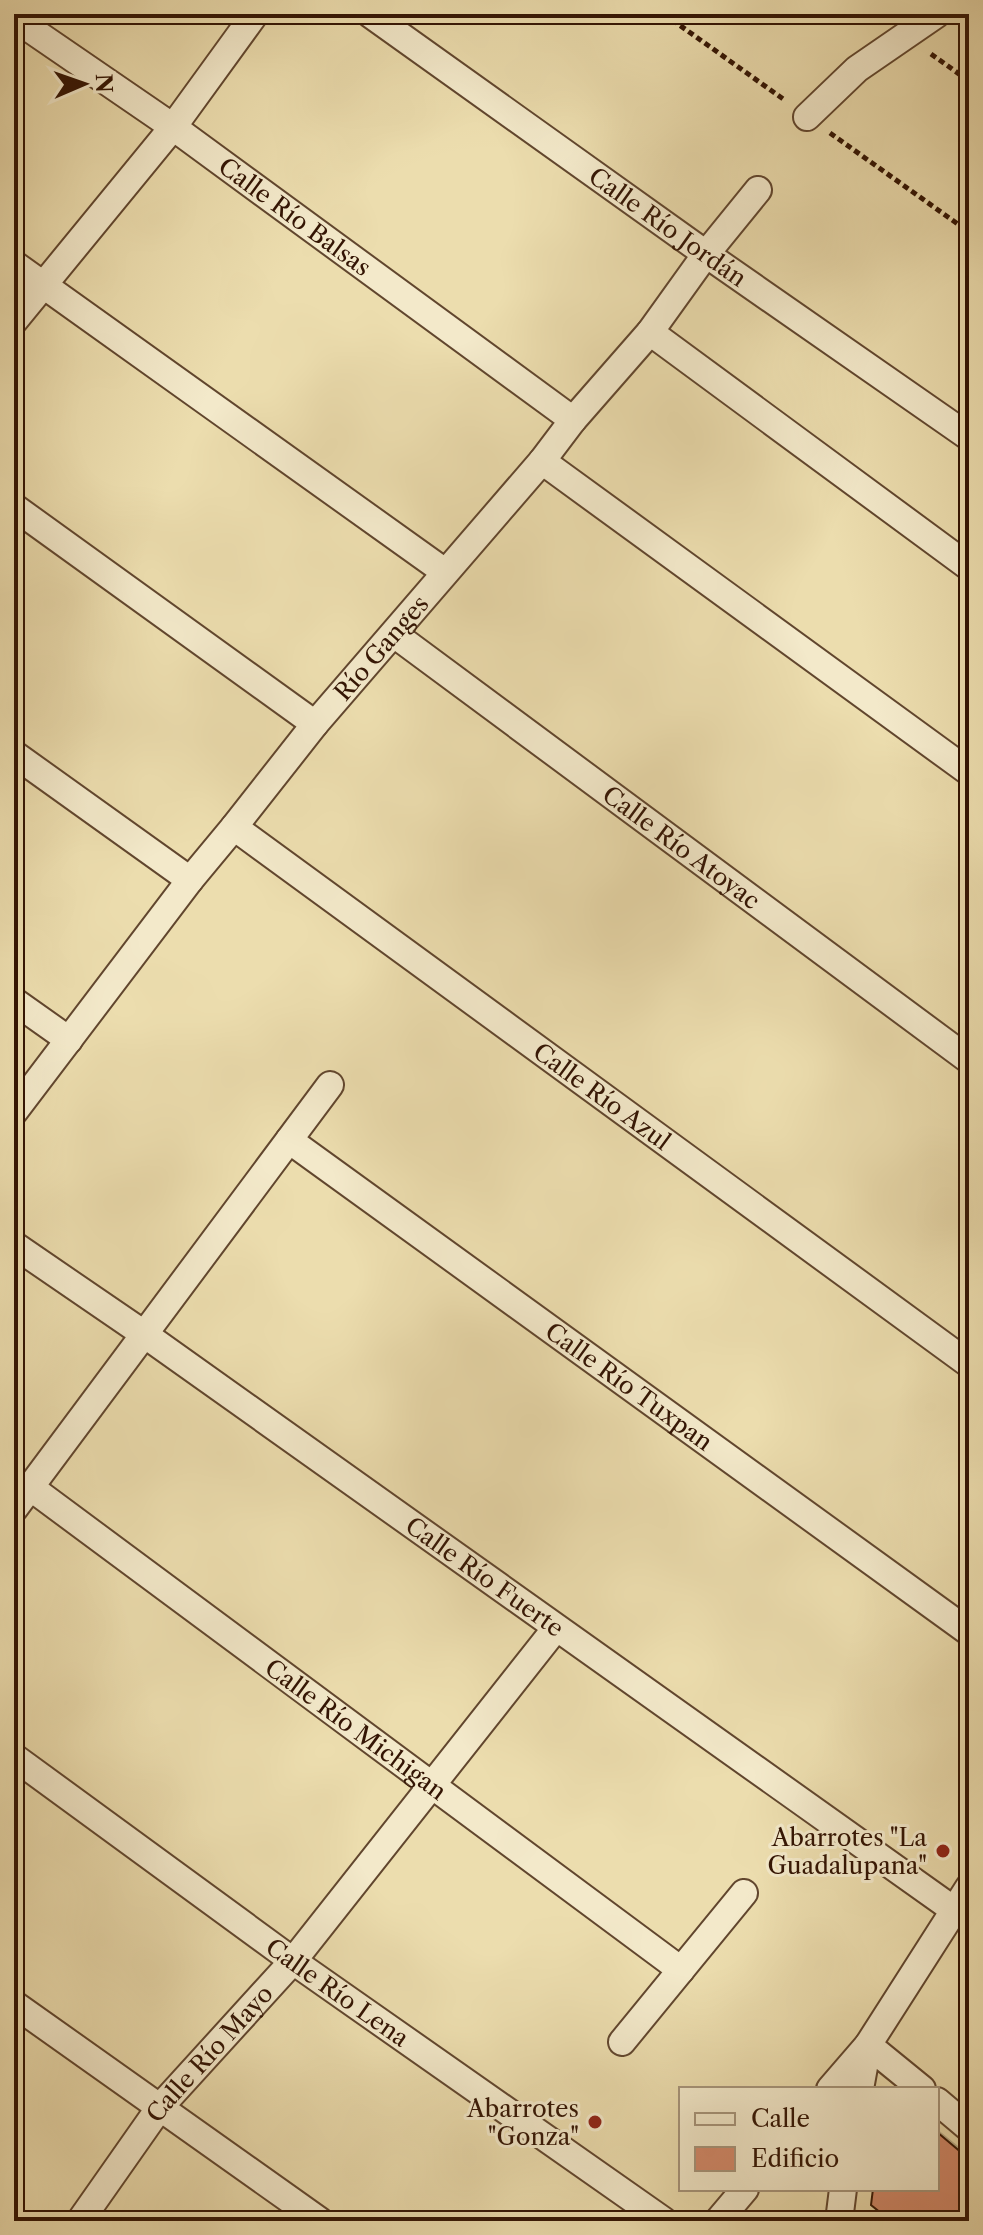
<svg xmlns="http://www.w3.org/2000/svg" width="983" height="2235" viewBox="0 0 983 2235" font-family="'Libre Caslon Text',serif">
	<rect width="100%" height="100%" fill="#ecddae"/>
	<filter id="stains"><feTurbulence type="fractalNoise" baseFrequency=".0025" numOctaves="4"/><feColorMatrix values="0 0 0 0 .2 0 0 0 0 .09 0 0 0 0 .02 0 0 0 .5 -.17"/></filter>
	<radialGradient id="worn" r=".72"><stop offset=".6" stop-color="#630" stop-opacity="0"/><stop offset="1" stop-color="#630" stop-opacity=".3"/></radialGradient>
	<path fill="#0003" d="M937,2129l32,26v66h-75l-19,-32h62z"/>
	<path fill="#d3896a" stroke="#331403" stroke-width="2" d="M937,2132l32,27v62h-78l-20,-16 2,-16h64z"/>
	<g fill="none" stroke-linecap="round" stroke-linejoin="round">
		<defs>
			<g id="street">
				<path id="s1" d="M370,14l336,240 263,183"/>
				<path id="s2" d="M14,18l159,109 400,293"/>
				<path d="M807,117l50,-48 80,-55"/>
				<path d="M14,264l431,308"/>
				<path d="M14,321l159,-194 82,-113"/>
				<path d="M650,332l319,235"/>
				<path d="M542,461l427,311"/>
				<path d="M14,507l301,217"/>
				<path id="s3" d="M394,634l575,426"/>
				<path d="M14,754l176,126"/>
				<path id="s4" d="M234,827l735,537"/>
				<path d="M14,1001l55,39"/>
				<path id="s5" d="M14,1112l176,-232 44,-53 81,-103 227,-263 31,-41 77,-88 56,-78 52,-64"/>
				<path id="s6" d="M289,1140l680,492"/>
				<path id="s7" d="M14,1245l130,89 810,576"/>
				<path id="s8" d="M30,1487l651,483"/>
				<path d="M14,1509l316,-424"/>
				<path id="s9" d="M14,1757l279,204 371,260"/>
				<path d="M14,2004l306,217"/>
				<path d="M622,2042l122,-149"/>
				<path d="M830,2089l38,-44 101,-158"/>
				<path d="M860,2089l8,-44 54,44"/>
				<path d="M937,2101l32,27"/>
				<path id="s10" d="M80,2221l80,-114 133,-146 263,-333"/>
				<path d="M718,2221l27,-32"/>
				<path d="M839,2221l4,-32"/>
			</g>
		</defs>
		<use href="#street" stroke="#61462e" stroke-width="30"/>
		<g stroke="#331403" stroke-width="5" stroke-dasharray="6 4" stroke-linecap="butt">
			<path d="M664,14l122,87"/>
			<path d="M931,54l38,27"/>
			<path d="M830,133l139,99"/>
		</g>
		<use href="#street" stroke="#f3e9ca" stroke-width="26"/>
	</g>
	<g fill="#8f2418" stroke="#f3e9ca" stroke-width="3">
		<circle cx="943" cy="1851" r="8"/>
		<circle cx="595" cy="2122" r="8"/>
	</g>
	<g text-anchor="middle" dominant-baseline="central" stroke-width="6" stroke-linejoin="round" paint-order="stroke">
		<g font-size="24" fill="#331403" stroke="#f3e9ca">
			<text stroke="none"><textPath href="#s2" startOffset="344">Calle Río Balsas</textPath></text>
			<text stroke="none"><textPath href="#s1" startOffset="366">Calle Río Jordán</textPath></text>
			<text stroke="none"><textPath href="#s5" startOffset="592">Río Ganges</textPath></text>
			<text stroke="none"><textPath href="#s3" startOffset="358">Calle Río Atoyac</textPath></text>
			<text stroke="none"><textPath href="#s4" startOffset="456">Calle Río Azul</textPath></text>
			<text stroke="none"><textPath href="#s6" startOffset="420">Calle Río Tuxpan</textPath></text>
			<text stroke="none"><textPath href="#s7" startOffset="576">Calle Río Fuerte</textPath></text>
			<text stroke="none"><textPath href="#s8" startOffset="406">Calle Río Michigan</textPath></text>
			<text stroke="none"><textPath href="#s9" startOffset="400">Calle Río Lena</textPath></text>
			<text stroke="none"><textPath href="#s10" startOffset="212">Calle Río Mayo</textPath></text>
		</g>
		<g font-size="24" fill="#331403" stroke="#f3e9ca" text-anchor="end">
			<text x="927" y="1837">Abarrotes "La<tspan x="927" dy="28">Guadalupana"</tspan></text>
			<text x="579" y="2108">Abarrotes<tspan x="579" dy="28">"Gonza"</tspan></text>
		</g>
	</g>
	<rect width="983" height="2235" fill="none" stroke="#ecddae" stroke-width="48"/>
	<rect x="16" y="16" width="951" height="2203" fill="none" stroke="#331403" stroke-width="4"/>
	<rect x="24" y="24" width="935" height="2187" fill="none" stroke="#331403" stroke-width="2"/>
	<rect x="679" y="2087" width="260" height="104" fill="#f3e9ca" stroke="#a6947a" stroke-width="2"/>
	<rect x="695" y="2113" width="40" height="12" fill="#f3e9ca" stroke="#a6947a" stroke-width="2"/>
	<text x="751" y="2127" font-size="24" fill="#331403">Calle</text>
	<rect x="695" y="2147" width="40" height="24" fill="#d3896a" stroke="#a6947a" stroke-width="2"/>
	<text x="751" y="2167" font-size="24" fill="#331403">Edificio</text>
	<g transform="translate(84 84) rotate(88)" stroke="#f3e9ca" stroke-width="6" paint-order="stroke">
	<path d="M0-6L14 30L0 20L-14 30Z" fill="#331403"/>
	<text y="-12" font-size="22" font-weight="bold" text-anchor="middle" fill="#331403">N</text>
	</g>
	<rect width="100%" height="100%" filter="url(#stains)"/>
	<rect width="100%" height="100%" fill="url(#worn)"/>
</svg>
